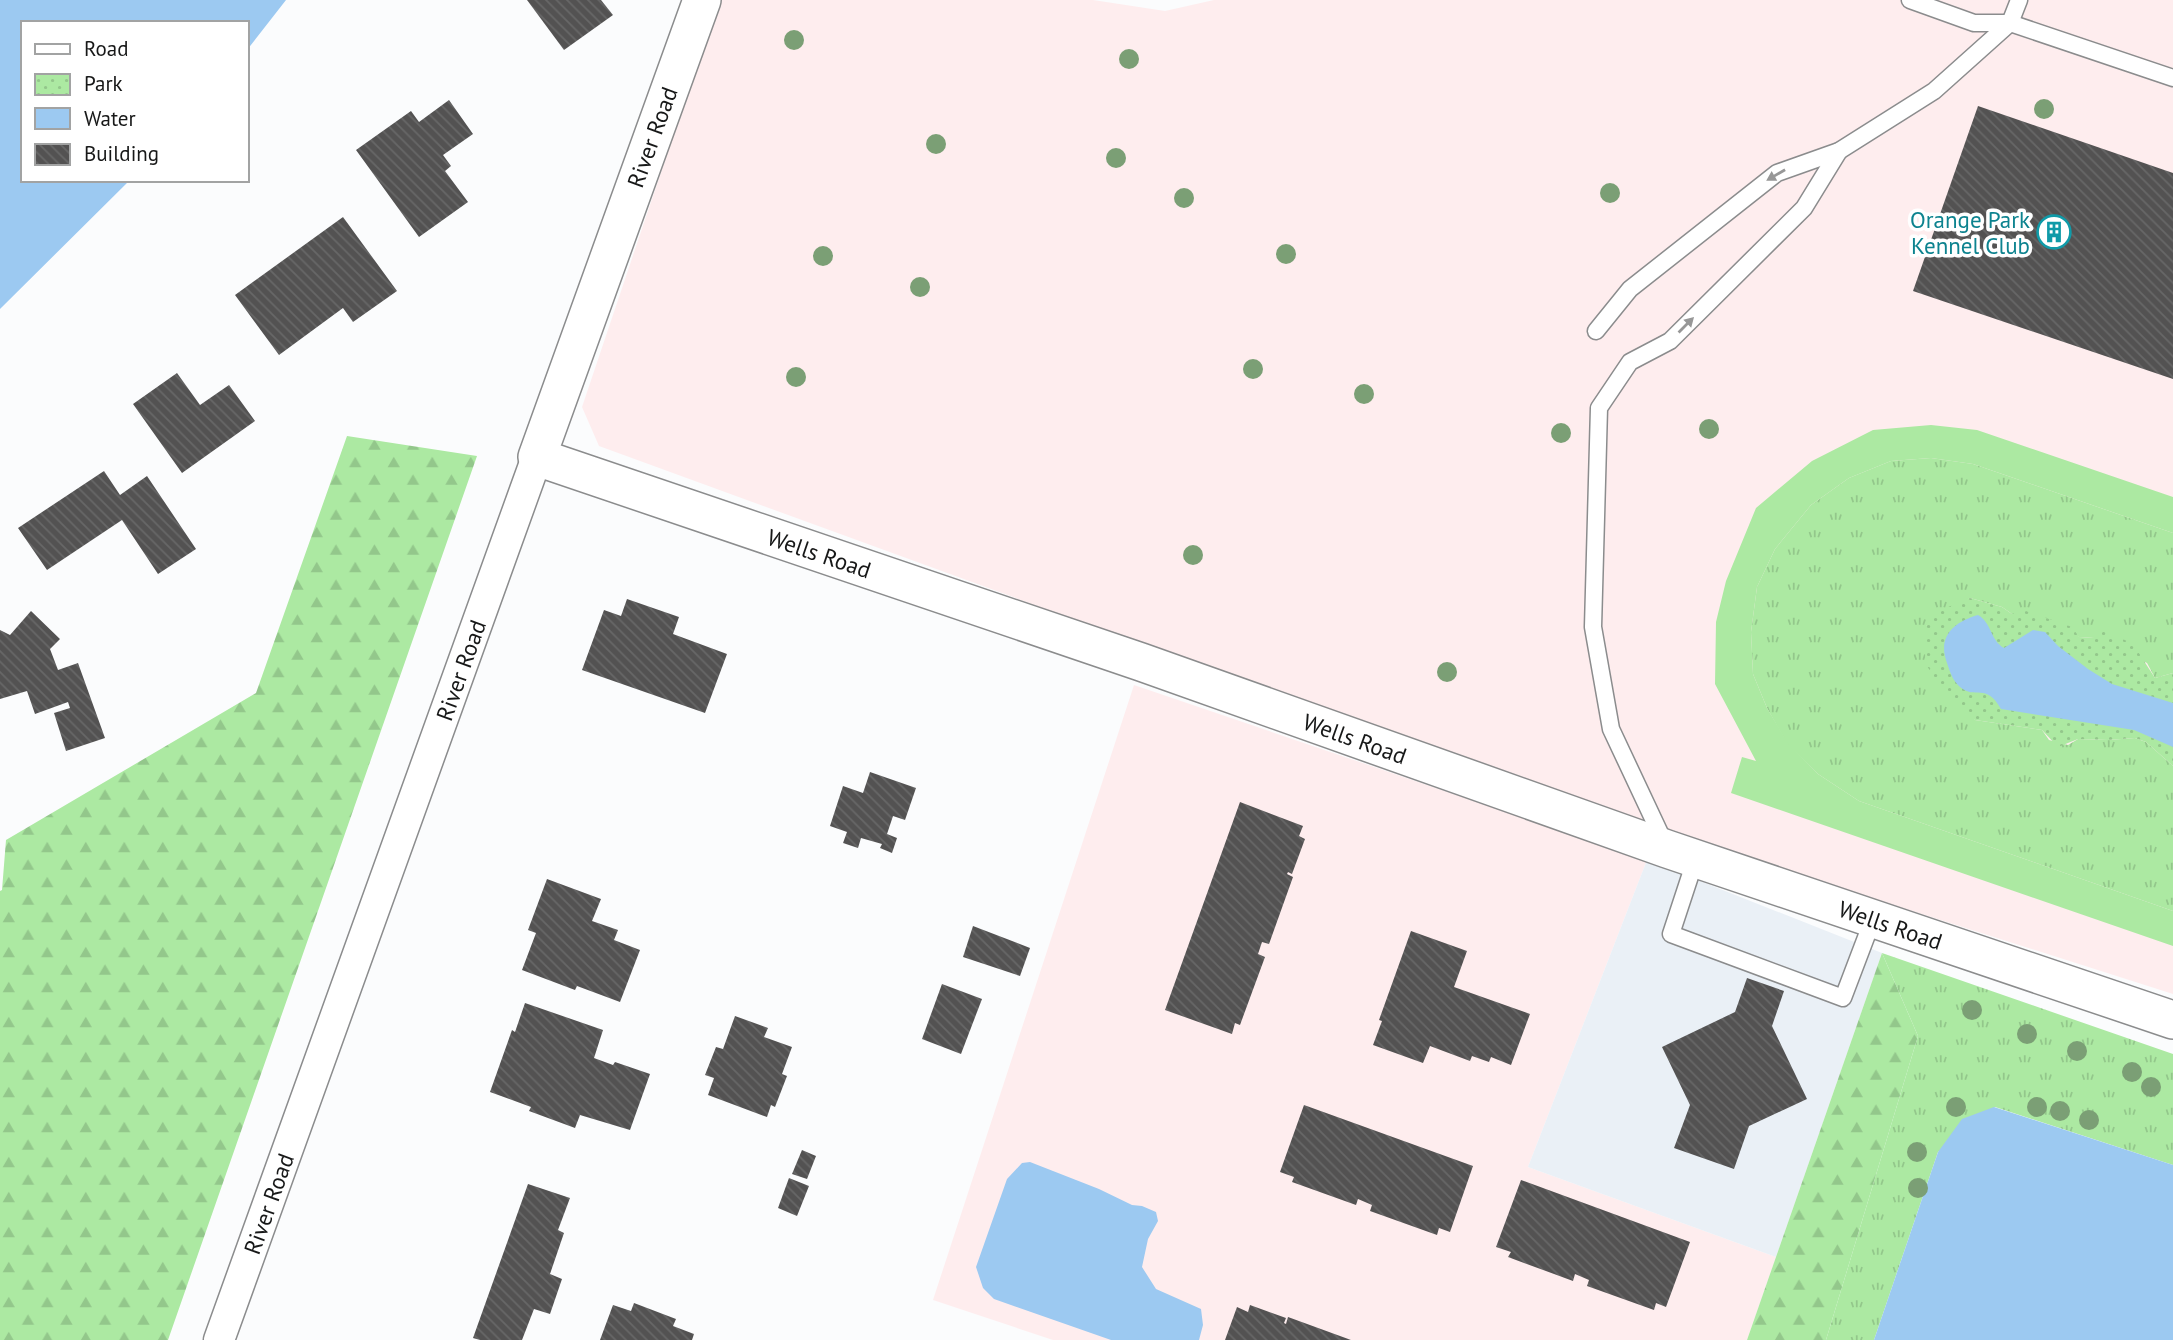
<svg xmlns="http://www.w3.org/2000/svg" width="2173" height="1340" viewBox="0 0 2173 1340" font-family="'PT Sans',sans-serif">
	<defs>
		<pattern id="grass-tufts" width="24" height="20" patternUnits="userSpaceOnUse" patternTransform="scale(1.75)"><rect width="24" height="20" fill="#ace9a2"/><path d="M3 7l-1-3M5 7V3M7 7l1-3M15 17l-1-3M17 17v-4M19 17l1-3" fill="none" stroke="#93c78b"/></pattern>
		<pattern id="forest-firs" width="22" height="20" patternUnits="userSpaceOnUse" patternTransform="scale(1.75)"><rect width="22" height="20" fill="#ace9a2"/><path d="M5 1l3.5 6h-7zM16 11l3.5 6h-7z" fill="#93c78b"/></pattern>
		<pattern id="park-dots" width="8" height="8" patternUnits="userSpaceOnUse" patternTransform="scale(1.75)"><rect width="8" height="8" fill="#ace9a2"/><path d="M2 2h.1M6 6h.1" fill="none" stroke="#93c78b" stroke-width="1.8" stroke-linecap="round"/></pattern>
		<pattern id="building-back-hatch" width="6" height="6" patternUnits="userSpaceOnUse" patternTransform="scale(1.75)"><rect width="6" height="6" fill="#535252"/><path d="M-1 5l2 2M0 0l6 6M5-1l2 2" fill="none" stroke="#676767"/></pattern>
	</defs>
	<rect width="100%" height="100%" fill="#fbfcfd"/>
	<g fill="#feedee">
		<path d="M719,0h374l72,11 49,-11h959v994l-568,-181 -1006,-367 -17,-39z"/>
		<path d="M1134,685l513,175 -119,307 248,90 -29,83h-694l-120,-40z"/>
	</g>
	<path fill="#eaf0f6" d="M1647,860l235,93 -106,304 -248,-90z"/>
	<g fill="url(#grass-tufts)">
		<path d="M1931,458l42,6 200,69v140l-18,5 -8,-15 -53,-25 -15,-1 -67,-23 -10,-7 -32,-9 -44,28 1,16 48,78 67,10 7,10 19,5 10,-6 30,1 27,-2 11,4 27,24v145l-314,-110 -41,-27 -30,-29 -21,-37 -14,-34 -2,-42 6,-45 18,-38 36,-44 38,-27 42,-17z"/>
		<path d="M1882,953l291,101v111l-178,-58 -57,45 -64,188h-48l92,-304z"/>
	</g>
	<g fill="url(#forest-firs)">
		<path d="M347,436l130,20 -309,884h-168v-449l2,-1 4,-50 250,-147z"/>
		<path d="M1882,953l36,83 -92,304h-79z"/>
	</g>
	<path fill="url(#park-dots)" d="M1970,598l32,9 10,7 11,-4 49,17 7,10 15,1 8,-9 31,15 22,34 18,-5v93l-27,-24 -11,-4 -27,2 -30,-1 -20,8 -16,-17 -67,-10 -19,-15 -16,-19 -15,-23 1,-37 10,-14z"/>
	<path fill="#ace9a2" d="M1931,425l46,5 196,67v36l-200,-69 -42,-6 -40,3 -42,17 -38,27 -36,44 -18,38 -6,45 2,42 14,34 22,37 29,29 41,27 314,110v35l-442,-153 11,-36 14,4 -41,-77 1,-62 10,-41 30,-73 56,-47 61,-31z"/>
	<g fill="#9cc9f1">
		<path d="M0,0h286l-39,50v-27h-224v157h107l-130,129z"/>
		<path d="M1978,615c14,8 12,25 26,33l29,-18 12,2 13,14 30,23 24,15 61,19v44l-39,-17 -133,-21c-15,-27 -26,-9 -41,-22 -7,-6 -10,-15 -13,-24 -10,-27 7,-41 31,-48z"/>
		<path d="M1994,1107l179,58v175h-299l64,-188 24,-33z"/>
		<path d="M1030,1162l69,27 33,16 10,1 14,6 2,9 -10,18 -6,28 14,22 45,20 2,16 -4,15h-88l-117,-41 -11,-11 -7,-21 31,-88 15,-16z"/>
	</g>
	<g fill="url(#building-back-hatch)">
		<path d="M527,0h74l12,15 -49,35z"/>
		<path d="M449,100l24,34 -30,21 8,11 -6,5 23,31 -49,35 -63,-87 55,-39 8,11z"/>
		<path d="M1978,106l195,67v206l-260,-88z"/>
		<path d="M343,217l54,74 -44,31 -10,-14 -64,47 -44,-60z"/>
		<path d="M177,373l23,32 29,-20 26,36 -73,52 -49,-69z"/>
		<path d="M104,471l16,24 27,-19 49,73 -38,25 -36,-54 -75,50 -29,-42z"/>
		<path d="M627,599l52,18 -6,17 54,20 -22,59 -123,-43 22,-60 17,6z"/>
		<path d="M31,611l29,28 -10,10 8,21 20,-7 27,75 -39,13 -12,-38 16,-5 -2,-6 -33,12 -8,-23 -27,8v-69l10,5z"/>
		<path d="M870,772l46,16 -11,32 -12,-4 -6,18 10,4 -5,15 -12,-5 2,-4 -21,-6 -3,10 -15,-5 4,-11 -17,-6 13,-40 20,7z"/>
		<path d="M1240,802l63,24 -4,10 6,3 -13,35 -4,-2 -1,2 6,3 -24,67 -7,-2 -4,12 7,3 -25,68 -5,-2 -3,11 -67,-24z"/>
		<path d="M547,879l54,20 -9,22 26,9 -4,10 26,10 -20,52 -43,-16 -2,4 -53,-20 14,-37 -8,-3z"/>
		<path d="M973,926l57,22 -10,28 -57,-19z"/>
		<path d="M1411,931l56,20 -13,36 76,27 -19,51 -20,-8 -2,5 -17,-6 -2,5 -40,-15 -7,17 -50,-18 9,-24 -3,-1z"/>
		<path d="M1747,978l37,13 -12,35 35,73 -58,27 -15,43 -60,-21 16,-43 -28,-58 73,-35z"/>
		<path d="M942,984l40,15 -21,55 -39,-15z"/>
		<path d="M525,1003l78,27 -9,28 19,7 2,-3 35,12 -20,56 -50,-15 -5,13 -46,-17 2,-4 -41,-15 22,-62 3,2z"/>
		<path d="M735,1016l33,12 -4,9 28,10 -10,27 5,2 -12,31 -4,-2 -4,12 -59,-22 6,-17 -9,-3 11,-28 7,2z"/>
		<path d="M1304,1105l169,61 -23,66 -11,-4 -2,7 -67,-24 2,-6 -14,-6 -2,6 -64,-23 2,-5 -14,-5z"/>
		<path d="M802,1150l14,6 -9,23 -15,-5z"/>
		<path d="M789,1178l20,8 -12,30 -19,-8z"/>
		<path d="M1521,1180l169,62 -24,65 -10,-4 -2,7 -67,-24 2,-6 -14,-6 -2,7 -65,-24 3,-5 -15,-5z"/>
		<path d="M528,1184l42,14 -12,32 6,3 -14,41 12,5 -12,35 -16,-5 -12,31h-42l-7,-2z"/>
		<path d="M634,1303l42,16 -3,7 21,8 -2,6h-92l13,-35 18,6z"/>
		<path d="M1250,1305l36,13 -2,5 2,1 2,-7 63,23h-126l12,-33 11,5z"/>
	</g>
	<g fill="none" stroke-linecap="round" stroke-linejoin="round">
		<defs>
			<g id="service">
				<path d="M1910,0l64,23h36l163,55"/>
				<path d="M1596,331l34,-42 147,-116 62,-22 95,-60 76,-68 9,-23"/>
				<path d="M1665,844l-54,-115 -18,-102 6,-219 31,-46 40,-21 134,-133 35,-57"/>
				<path d="M1696,858l-25,76 172,64 30,-79"/>
			</g>
			<g id="minor">
				<path id="s1" d="M219,1340l318,-883"/>
			</g>
			<g id="tertiary">
				<path id="s2" d="M702,0l-165,457 604,205 526,187 506,171"/>
			</g>
		</defs>
		<use href="#service" stroke="#8b8c8d" stroke-width="19"/>
		<use href="#minor" stroke="#8b8c8d" stroke-width="33"/>
		<use href="#tertiary" stroke="#8b8c8d" stroke-width="40"/>
		<use href="#service" stroke="#fff" stroke-width="16"/>
		<use href="#minor" stroke="#fff" stroke-width="30"/>
		<use href="#tertiary" stroke="#fff" stroke-width="37"/>
	</g>
	<g fill="#7b9f75">
		<circle cx="794" cy="40" r="10"/>
		<circle cx="1129" cy="59" r="10"/>
		<circle cx="2044" cy="109" r="10"/>
		<circle cx="936" cy="144" r="10"/>
		<circle cx="1116" cy="158" r="10"/>
		<circle cx="1610" cy="193" r="10"/>
		<circle cx="1184" cy="198" r="10"/>
		<circle cx="1286" cy="254" r="10"/>
		<circle cx="823" cy="256" r="10"/>
		<circle cx="920" cy="287" r="10"/>
		<circle cx="1253" cy="369" r="10"/>
		<circle cx="796" cy="377" r="10"/>
		<circle cx="1364" cy="394" r="10"/>
		<circle cx="1709" cy="429" r="10"/>
		<circle cx="1561" cy="433" r="10"/>
		<circle cx="1193" cy="555" r="10"/>
		<circle cx="1447" cy="672" r="10"/>
		<circle cx="1972" cy="1010" r="10"/>
		<circle cx="2027" cy="1034" r="10"/>
		<circle cx="2077" cy="1051" r="10"/>
		<circle cx="2132" cy="1072" r="10"/>
		<circle cx="2151" cy="1087" r="10"/>
		<circle cx="1956" cy="1107" r="10"/>
		<circle cx="2037" cy="1107" r="10"/>
		<circle cx="2060" cy="1111" r="10"/>
		<circle cx="2089" cy="1120" r="10"/>
		<circle cx="1917" cy="1152" r="10"/>
		<circle cx="1918" cy="1188" r="10"/>
	</g>
	<defs><path id="oneway-solid" d="M-6-.8H1V-3.2L6.5 0L1 3.2V.8H-6Z" transform="scale(1.75)"/></defs>
	<g fill="#979797">
		<use href="#oneway-solid" transform="translate(1776 175) rotate(150)"/>
		<use href="#oneway-solid" transform="translate(1686 325) rotate(-45)"/>
	</g>
	<defs>
		<symbol id="building-ring" viewBox="-11 -11 22 22"><circle r="9.5" fill="#fff" stroke="#0f9aa8" stroke-width="1.5"/><path d="M-4-6H4V6H1V3H-1V6H-4ZM-2.5-4.3h1.7v1.8h-1.7ZM.8-4.3h1.7v1.8H.8ZM-2.5-1h1.7V.8h-1.7ZM.8-1h1.7V.8H.8Z" fill="#0f9aa8"/></symbol>
	</defs>
	<g fill-rule="evenodd">
		<use href="#building-ring" x="2035" y="213" width="38" height="38"/>
	</g>
	<g text-anchor="middle" dominant-baseline="central" stroke-width="7" stroke-linejoin="round" paint-order="stroke">
		<g font-size="23" fill="#171818" stroke="#fff">
			<text transform="translate(652 137) rotate(-70)">River Road</text>
			<text stroke="none"><textPath href="#s2" startOffset="784">Wells Road</textPath></text>
			<text stroke="none"><textPath href="#s1" startOffset="712">River Road</textPath></text>
			<text stroke="none"><textPath href="#s2" startOffset="1351">Wells Road</textPath></text>
			<text stroke="none"><textPath href="#s2" startOffset="1918">Wells Road</textPath></text>
			<text stroke="none"><textPath href="#s1" startOffset="145">River Road</textPath></text>
		</g>
		<g font-size="23" fill="#0d838f" stroke="#fff" text-anchor="end">
			<text x="2030" y="219">Orange Park<tspan x="2030" dy="26">Kennel Club</tspan></text>
		</g>
	</g>
	<rect x="21" y="21" width="228" height="161" fill="#ffffff" stroke="#a2a3a3" stroke-width="2"/>
	<rect x="35" y="44" width="35" height="10" fill="#ffffff" stroke="#a2a3a3" stroke-width="2"/>
	<text x="84" y="56" font-size="21" fill="#171818">Road</text>
	<rect x="35" y="74" width="35" height="21" fill="url(#park-dots)" stroke="#a2a3a3" stroke-width="2"/>
	<text x="84" y="91" font-size="21" fill="#171818">Park</text>
	<rect x="35" y="108" width="35" height="21" fill="#9cc9f1" stroke="#a2a3a3" stroke-width="2"/>
	<text x="84" y="126" font-size="21" fill="#171818">Water</text>
	<rect x="35" y="144" width="35" height="21" fill="url(#building-back-hatch)" stroke="#a2a3a3" stroke-width="2"/>
	<text x="84" y="161" font-size="21" fill="#171818">Building</text>
</svg>
